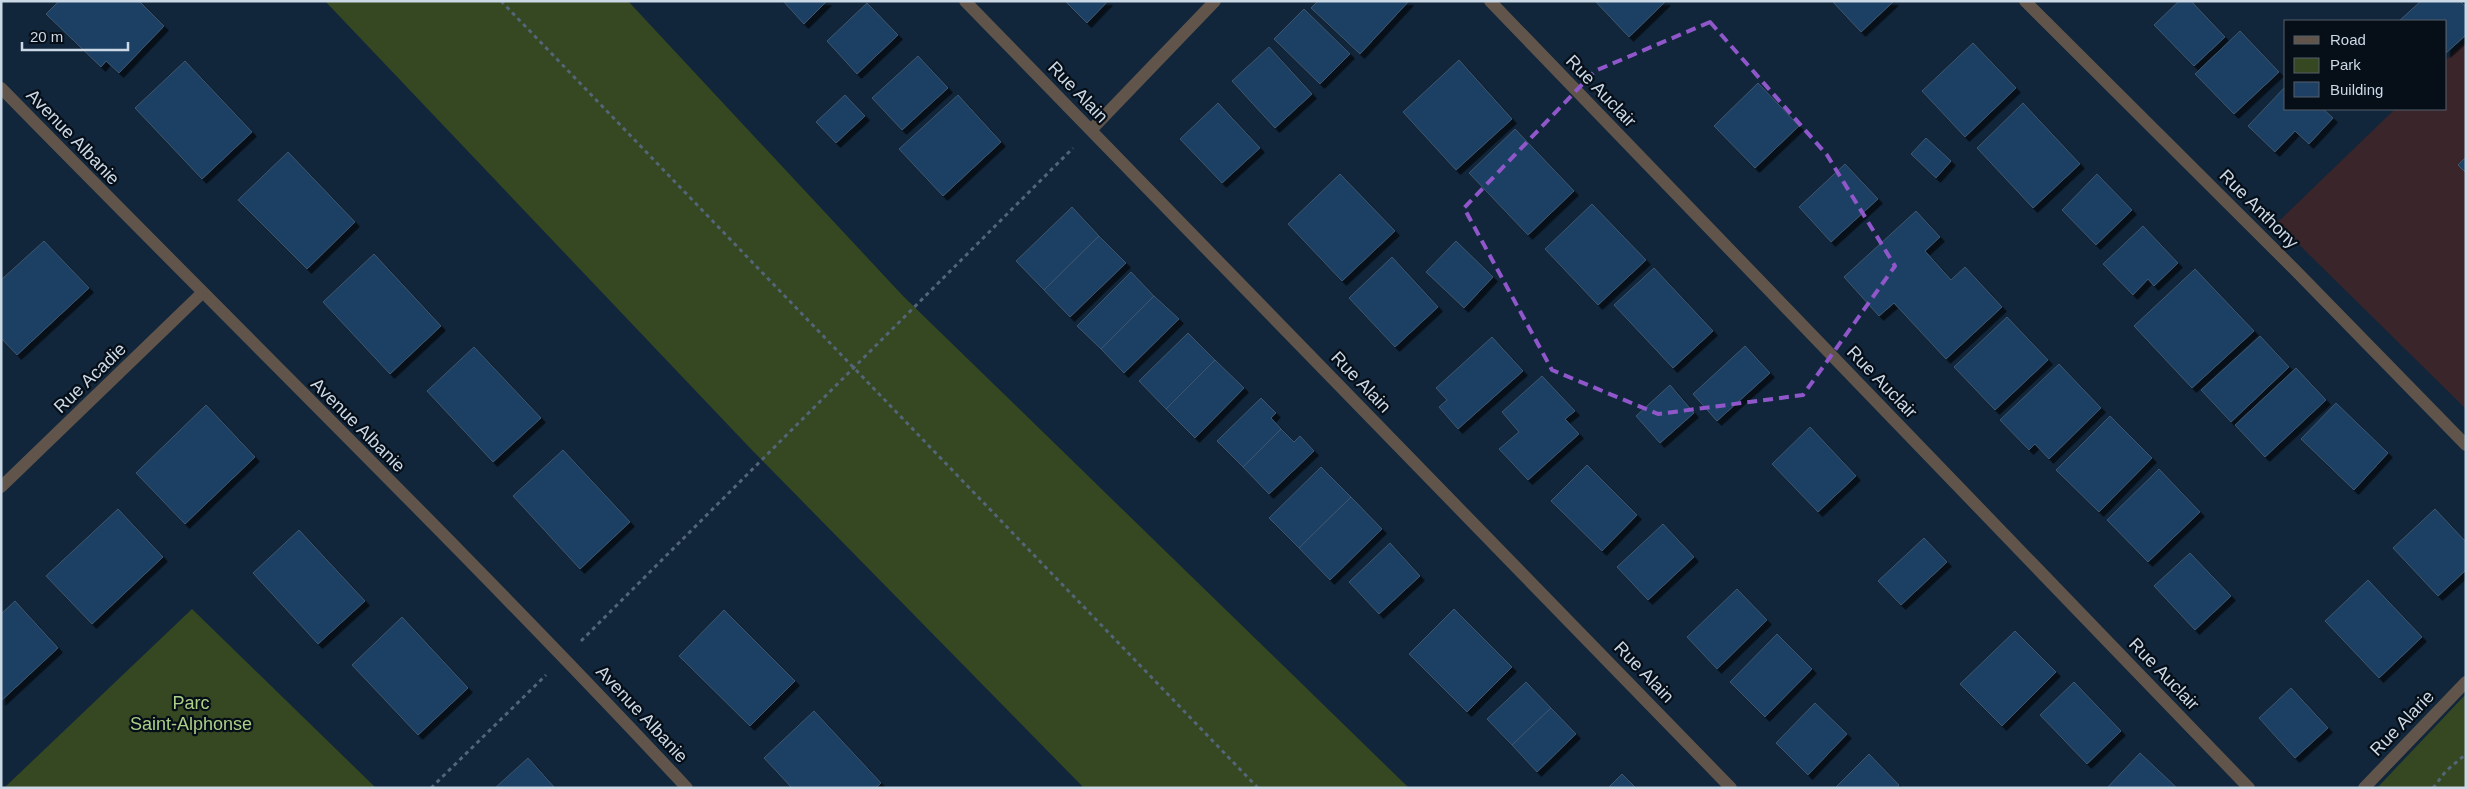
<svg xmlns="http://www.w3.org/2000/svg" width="2467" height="789" viewBox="0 0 2467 789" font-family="Helvetica,sans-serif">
	<defs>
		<filter id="shadow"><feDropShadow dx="4.5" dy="4.5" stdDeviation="0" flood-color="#0009"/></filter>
	</defs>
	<rect width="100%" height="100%" fill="#11263b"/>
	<path fill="#39252a" d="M2466,41v368l-189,-186 118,-114h51v-49z"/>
	<g fill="#364821">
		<path d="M325,1h303l275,295 506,492h-325l-334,-340z"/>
		<path d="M192,609l184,179h-372z"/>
		<path d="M2466,694v94h-89z"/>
	</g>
	<g fill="#1d4064" stroke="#3f566e" filter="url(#shadow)">
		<path d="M59,1h80l25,25 -45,47 -13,-12 -5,6 -55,-53z"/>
		<path d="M783,1h44l-23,23z"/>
		<path d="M1065,1h43l-21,22z"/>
		<path d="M1318,1h91l-49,53 -49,-46z"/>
		<path d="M1595,1h71l-37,36z"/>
		<path d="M1832,1h62l-33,31z"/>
		<path d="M2179,1h12l34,36 -31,29 -40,-41z"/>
		<path d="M2421,1h39l6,6v28l-20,18v-32h-47z"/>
		<path d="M867,3l31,32 -41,39 -30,-33z"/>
		<path d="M1304,9l46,45 -30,30 -46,-45z"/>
		<path d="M2240,31l39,41 -45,42 -39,-40z"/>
		<path d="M1973,43l43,45 -51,49 -43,-46z"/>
		<path d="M1269,47l43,47 -37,34 -43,-47z"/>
		<path d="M918,56l30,32 -46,42 -30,-32z"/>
		<path d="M1459,60l53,59 -56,51 -53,-58z"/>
		<path d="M185,61l67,71 -50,47 -67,-71z"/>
		<path d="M1758,83l41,43 -44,42 -41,-42z"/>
		<path d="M2286,86v23h37l10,9 -24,26 -14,-13 -20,21 -27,-26z"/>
		<path d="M845,95l20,21 -29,27 -20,-21z"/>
		<path d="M958,95l43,47 -58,54 -44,-47z"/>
		<path d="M1218,103l42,45 -38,35 -42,-44z"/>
		<path d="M2023,103l57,61 -47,44 -56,-60z"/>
		<path d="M1515,129l59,62 -46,44 -59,-62z"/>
		<path d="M1926,138l25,23 -15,17 -25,-24z"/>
		<path d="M288,152l67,70 -48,47 -69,-69z"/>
		<path d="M2466,157v16l-8,-8z"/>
		<path d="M1845,164l33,35 -47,43 -32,-35z"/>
		<path d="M1340,174l55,57 -53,50 -54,-57z"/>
		<path d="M2097,174l35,36 -36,35 -34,-35z"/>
		<path d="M1592,204l54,56 -48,45 -53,-56z"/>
		<path d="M1072,207l27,29 -55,54 -28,-29z"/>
		<path d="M1916,211l24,26 -15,14 26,29 14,-13 37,40 -56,52 -52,-56 -15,13 -35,-39z"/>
		<path d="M2143,226l35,37 -24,23 -6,-7 -15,16 -30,-31z"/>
		<path d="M1099,236l27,27 -56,54 -26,-27z"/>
		<path d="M44,241l45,47 -72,67 -16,-17v-58z"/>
		<path d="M1456,241l37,36 -29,31 -38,-36z"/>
		<path d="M374,254l67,72 -51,48 -67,-72z"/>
		<path d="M1392,257l46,50 -43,40 -46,-49z"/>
		<path d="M1654,268l59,63 -40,37 -59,-63z"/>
		<path d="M2195,269l59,62 -62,57 -58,-62z"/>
		<path d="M1131,272l23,24 -53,53 -24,-23z"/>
		<path d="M1154,296l25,23 -55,54 -23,-24z"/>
		<path d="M2007,317l41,43 -53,50 -41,-43z"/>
		<path d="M1188,333l27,27 -49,49 -27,-28z"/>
		<path d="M2260,336l29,31 -58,55 -30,-32z"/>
		<path d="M1492,337l31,34 -65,58 -19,-22 8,-7 -11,-12z"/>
		<path d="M1745,346l25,27 -53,48 -24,-27z"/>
		<path d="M474,347l67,71 -48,44 -66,-71z"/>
		<path d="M1215,360l29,28 -49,50 -29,-29z"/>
		<path d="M2059,364l42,44 -52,51 -14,-15 -6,6 -29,-30z"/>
		<path d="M2296,368l30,32 -61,57 -30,-32z"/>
		<path d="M1542,376l33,35 -10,8 14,15 -51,46 -29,-31 20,-17 -17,-20z"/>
		<path d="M1670,385l24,28 -34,30 -24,-27z"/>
		<path d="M1261,398l15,15 -5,5 10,11 -38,38 -26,-26z"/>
		<path d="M2336,403l52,50 -34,37 -53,-51z"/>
		<path d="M206,405l49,52 -70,67 -49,-51z"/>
		<path d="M2110,416l42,42 -53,54 -43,-42z"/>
		<path d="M1810,427l46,49 -38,36 -46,-48z"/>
		<path d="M1281,429l13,13 6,-6 14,15 -45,43 -26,-27z"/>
		<path d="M563,450l67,72 -50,47 -67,-73z"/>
		<path d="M1587,465l50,50 -35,36 -51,-50z"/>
		<path d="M1321,467l30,30 -52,51 -30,-30z"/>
		<path d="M2159,469l41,43 -52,50 -41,-42z"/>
		<path d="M1351,497l31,32 -52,51 -31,-32z"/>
		<path d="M118,509l45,48 -71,67 -46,-48z"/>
		<path d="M2435,509l31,33v28l-28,26 -45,-48z"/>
		<path d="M1663,524l31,33 -46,43 -31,-33z"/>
		<path d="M299,530l66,71 -47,43 -65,-71z"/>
		<path d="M1924,538l23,24 -46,43 -23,-24z"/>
		<path d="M1390,543l30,33 -41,38 -30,-32z"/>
		<path d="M2190,553l41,43 -36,34 -41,-44z"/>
		<path d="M2368,580l54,57 -43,41 -54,-57z"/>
		<path d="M1737,589l30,31 -50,49 -30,-32z"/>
		<path d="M15,601l43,47 -57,53v-87z"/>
		<path d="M1454,609l58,58 -45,45 -58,-58z"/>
		<path d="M724,610l71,71 -45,45 -71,-70z"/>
		<path d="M402,617l66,71 -50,47 -66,-70z"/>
		<path d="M2015,631l41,41 -54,54 -42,-42z"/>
		<path d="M1777,634l35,35 -47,48 -35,-35z"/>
		<path d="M1526,682l25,26 -39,37 -25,-26z"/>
		<path d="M2074,682l47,49 -34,33 -47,-49z"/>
		<path d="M2291,688l37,40 -33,30 -36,-40z"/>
		<path d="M1815,703l32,31 -39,41 -32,-32z"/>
		<path d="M1551,708l25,26 -39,38 -25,-27z"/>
		<path d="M814,711l67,72 -5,5h-84l-28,-30z"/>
		<path d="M2140,753l37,35h-70z"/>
		<path d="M1869,754l30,31 -2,3h-62z"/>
		<path d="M528,758l27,30h-60z"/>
		<path d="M1622,774l14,14h-28z"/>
	</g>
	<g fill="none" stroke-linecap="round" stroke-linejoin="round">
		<g stroke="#536577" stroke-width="3" stroke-dasharray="4 4" stroke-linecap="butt">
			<path d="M501,1l757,787"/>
			<path d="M581,641l492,-493"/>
			<path d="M431,788l115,-113"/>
			<path d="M2433,788l13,-17 20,-17"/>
		</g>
		<g stroke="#61554b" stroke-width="12">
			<path d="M965,1l766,787"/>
			<path d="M1490,1l759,787"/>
			<path d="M2025,1l269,268 172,176"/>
			<path d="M1,88c229,234 463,461 686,700"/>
			<path d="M1091,130l124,-129"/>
			<path d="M1,487l201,-194"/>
			<path d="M2364,788l102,-106"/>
		</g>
	</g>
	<path fill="none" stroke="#8f57c9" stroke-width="4" stroke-dasharray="10 6" stroke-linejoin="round" d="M1710,22l117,133 68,111 -92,129 -145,19 -106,-44 -88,-162 131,-137z"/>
	<g text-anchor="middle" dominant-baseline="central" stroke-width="4.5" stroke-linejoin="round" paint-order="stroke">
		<g font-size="18" fill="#cbd8e6" stroke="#060e18">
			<text transform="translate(1601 91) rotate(46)">Rue Auclair</text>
			<text transform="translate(1078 92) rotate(46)">Rue Alain</text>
			<text transform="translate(73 137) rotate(46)">Avenue Albanie</text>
			<text transform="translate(2259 209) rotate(45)">Rue Anthony</text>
			<text transform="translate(90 378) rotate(-44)">Rue Acadie</text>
			<text transform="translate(1361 382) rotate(46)">Rue Alain</text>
			<text transform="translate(1882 382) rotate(46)">Rue Auclair</text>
			<text transform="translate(358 425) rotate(45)">Avenue Albanie</text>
			<text transform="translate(1644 672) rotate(46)">Rue Alain</text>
			<text transform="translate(2164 674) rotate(46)">Rue Auclair</text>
			<text transform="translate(642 714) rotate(47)">Avenue Albanie</text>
			<text transform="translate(2402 723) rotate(-46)">Rue Alarie</text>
		</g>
		<g font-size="18" fill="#accf86" stroke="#060e18">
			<text x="191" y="703">Parc<tspan x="191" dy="21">Saint-Alphonse</tspan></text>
		</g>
	</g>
	<rect width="2467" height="789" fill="none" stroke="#cbd8e6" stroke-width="5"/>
	<rect x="2284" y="20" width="162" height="90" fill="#060e18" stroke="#555f6a"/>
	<rect x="2294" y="36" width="25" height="8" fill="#61554b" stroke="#555f6a"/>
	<text x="2330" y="45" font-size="15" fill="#cbd8e6">Road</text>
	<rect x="2294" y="58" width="25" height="15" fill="#364821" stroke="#555f6a"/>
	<text x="2330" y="70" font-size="15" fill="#cbd8e6">Park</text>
	<rect x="2294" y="82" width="25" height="15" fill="#1d4064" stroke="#555f6a"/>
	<text x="2330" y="95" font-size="15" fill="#cbd8e6">Building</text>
	<path d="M22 42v8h106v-8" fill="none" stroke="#cbd8e6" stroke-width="2.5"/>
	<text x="30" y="42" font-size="15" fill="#cbd8e6" stroke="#060e18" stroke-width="4" paint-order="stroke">20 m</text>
</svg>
